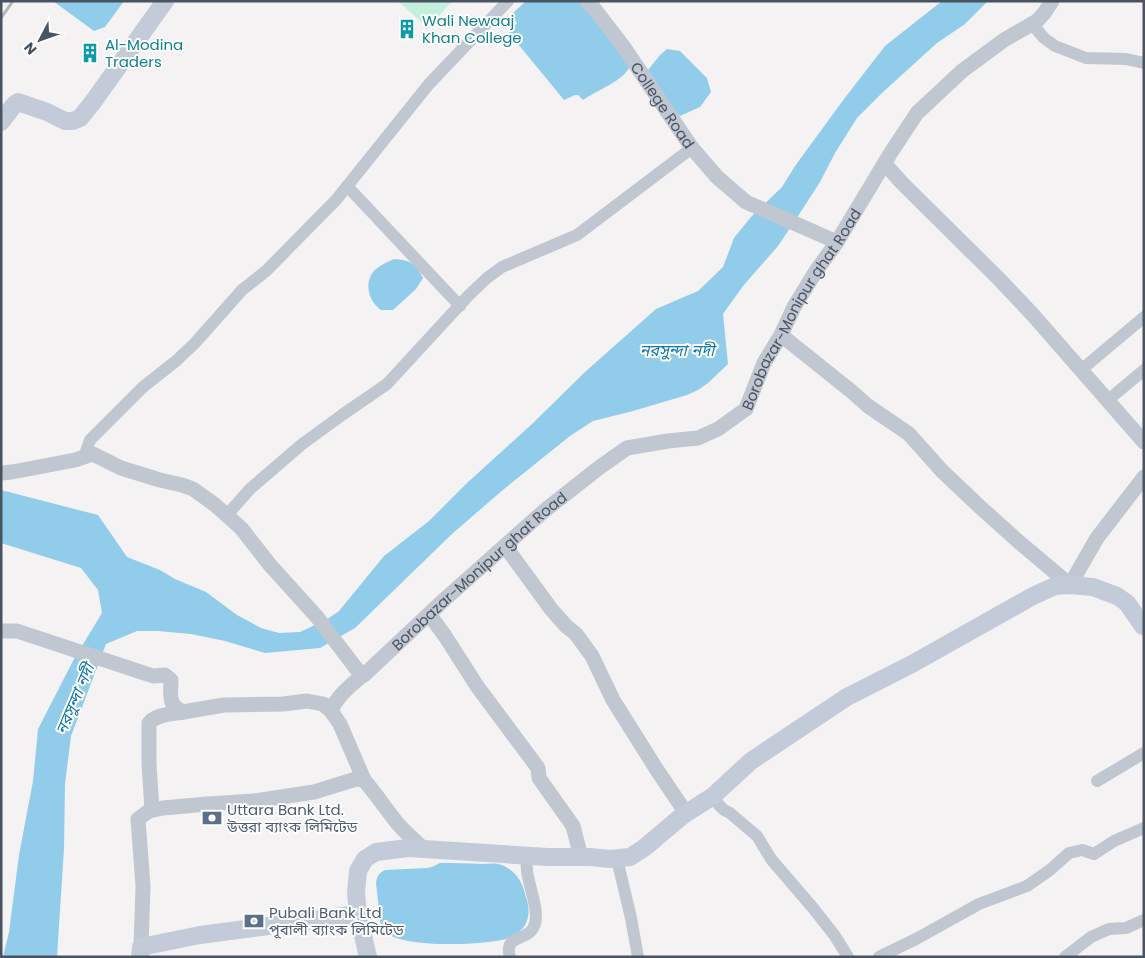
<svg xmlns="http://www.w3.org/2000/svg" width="1145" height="958" viewBox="0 0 1145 958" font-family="Poppins,'Noto Sans Bengali',sans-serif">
	<rect width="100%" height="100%" fill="#f4f2f2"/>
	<path fill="#c3f0da" d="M398,1h54l-24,27z"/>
	<g fill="#91cdeb">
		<path d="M53,1h71l-19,26 -11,4z"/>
		<path d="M526,1h56l48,65c-6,15 -33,24 -47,34l-5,-5h-3l-11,5 -55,-67 8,-10 -4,-6 1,-5z"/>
		<path d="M942,1h46l-23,23 -28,19 -54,49 -26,26 -22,35 -15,29 -18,28 -24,36 -35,40 -20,28 5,50 -20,19 -10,7 -11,5 -54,16 -40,10 -23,15 -66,53 -51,44 -98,95 -35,20 -55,5 -40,-12 -34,-7 -33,-3h-21l-31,13 -35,92 -6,48 -1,64 -7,109h-54l6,-25 10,-77 14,-74 5,-52 36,-70 28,-46 -4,-23 -17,-22 -80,-25v-53l97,25 29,42 33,13 15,9 31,13 31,23 24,13 18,5 21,-1 26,-12 13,-9 45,-55 45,-35 38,-38 65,-59 53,-52 71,-63 42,-18 25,-24 11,-29 17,-21 31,-30 13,-21 49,-67 41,-53z"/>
		<path d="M667,49l13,2 27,27 4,14 -11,15 -20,9 -8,-8 -24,-38 12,-15z"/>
		<path d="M394,259c17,1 22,5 29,19l-7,11 -23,21h-12c-13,-9 -18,-30 -5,-41 6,-5 12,-7 18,-10z"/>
		<path d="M440,863c15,0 28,0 42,1 5,0 11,-1 16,0 7,1 17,8 21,15 4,6 6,15 8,21 3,10 2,22 -5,29 -4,4 -11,9 -16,10 -23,6 -111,11 -125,-11l-5,-45c1,-7 3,-10 9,-13l42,-2 5,-1z"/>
	</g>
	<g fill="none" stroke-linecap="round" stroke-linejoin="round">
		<g stroke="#c0c7d1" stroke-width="12">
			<path d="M1032,24l12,14 11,8 31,12 40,1 18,4"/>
			<path d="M347,186l113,120"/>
			<path d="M1081,370l63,-53"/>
			<path d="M1108,400l36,-30"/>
			<path d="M84,457l6,-17 53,-53 33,-26 19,-18 47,-53 24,-19 70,-71 93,-116 79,-83"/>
			<path d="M227,515l23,-26 51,-44 41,-30 45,-31 82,-89 18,-17 15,-11 75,-32 115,-87"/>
			<path d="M1097,781l47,-28"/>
			<path d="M711,797l13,13 6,3 27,23 14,23 42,49 22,28 13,21"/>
			<path d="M617,859l14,59 7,39"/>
			<path d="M510,957c-7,-24 19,-14 25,-33 4,-15 -6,-37 -8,-53 0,-5 -1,-11 -1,-16"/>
			<path d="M879,957l37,-18 63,-35 48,-18 23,-16 19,-17 13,-3 12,4 20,-13 30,-13"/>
			<path d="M1065,957l26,-20 18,-8 17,-1 18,-8"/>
		</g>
		<g stroke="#c0c7d1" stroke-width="15">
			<path id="s1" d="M587,1l6,6 30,39 69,102 25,29 29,25 91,40"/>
			<path d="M885,164l17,19 97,96 34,36 111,127"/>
			<path d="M781,335l70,56 17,15 41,28 33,37 38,36 39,35 51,43 27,-47 47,-61"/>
			<path id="s2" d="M1,473l11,-1 63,-12 18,-6 28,14 39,12 22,5 11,4 21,15 27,24 29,37 47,52 38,50 6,7 3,1 81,-76 99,-88 56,-44 27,-19 41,-7 30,-3 20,-9 28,-20 18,-46 17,-28 13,-28 22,-36 21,-29 53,-88 27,-41 45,-42 42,-31 33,-19 8,-9 7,-11"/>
			<path d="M505,546l46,63 15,17 10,8 16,22 21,44 44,70 29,43"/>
			<path d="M429,614l16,22 32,50 61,82 1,10 34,48 8,31"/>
			<path d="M1,631h16l136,45 12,-1 6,5c0,15 -4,24 12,32l41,-7 59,-1 24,-3 16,3 8,7 9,13 24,56"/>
			<path d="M331,711c6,-15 20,-26 32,-36"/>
			<path d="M152,810l-3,-46v-41c7,-9 23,-9 34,-11"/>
			<path d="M141,947l2,-61 -5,-67 11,-8 14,-3 44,-4 47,-3 60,-9 42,-13 8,1c12,14 22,29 34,44 8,9 17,17 26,25"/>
		</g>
		<g stroke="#c4cbd8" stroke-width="18">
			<path d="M1,122l13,-17 4,-3 29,10 18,9h8l7,-3 13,-16 72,-101"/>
			<path d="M140,957l1,-10 59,-12 158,-21"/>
			<path d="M368,957l-10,-43 -2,-21 2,-22 7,-12 11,-7 32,-4 140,9h42l20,2 20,-2 14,-9 38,-32 31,-20 38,-35 96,-64 65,-33 121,-68 22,-10 15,-1 23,2 24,9 10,7 16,23"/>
		</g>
		<path stroke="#b4b6bc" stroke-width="3" d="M1,18l12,-17"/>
	</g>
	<defs>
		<symbol id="building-bare" viewBox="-9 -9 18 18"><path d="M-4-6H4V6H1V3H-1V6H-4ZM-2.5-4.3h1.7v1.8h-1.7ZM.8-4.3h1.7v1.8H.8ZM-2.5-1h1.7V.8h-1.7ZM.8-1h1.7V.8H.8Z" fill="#0f9aa8" stroke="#fff" stroke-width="2.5" paint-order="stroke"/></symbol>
		<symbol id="bank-bare" viewBox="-9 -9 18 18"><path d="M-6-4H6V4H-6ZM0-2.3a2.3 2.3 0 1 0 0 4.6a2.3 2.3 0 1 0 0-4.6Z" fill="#5c6f8a" stroke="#fff" stroke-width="2.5" paint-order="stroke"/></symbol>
	</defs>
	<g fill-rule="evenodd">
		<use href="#building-bare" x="393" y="15" width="28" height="28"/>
		<use href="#building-bare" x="76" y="39" width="28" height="28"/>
		<use href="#bank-bare" x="198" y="804" width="28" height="28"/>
		<use href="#bank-bare" x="240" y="907" width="28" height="28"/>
	</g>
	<g text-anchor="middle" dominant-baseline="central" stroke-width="4" stroke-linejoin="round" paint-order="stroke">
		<g font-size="15" fill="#0d838f" stroke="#fff" text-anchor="start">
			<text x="422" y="20">Wali Newaaj<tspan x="422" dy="17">Khan College</tspan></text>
			<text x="105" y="44">Al-Modina<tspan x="105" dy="17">Traders</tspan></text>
		</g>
		<g font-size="15" fill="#4a5360" stroke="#fff">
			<text stroke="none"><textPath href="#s1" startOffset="129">College Road</textPath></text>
			<text stroke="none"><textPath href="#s2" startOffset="1045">Borobazar-Monipur ghat Road</textPath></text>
			<text stroke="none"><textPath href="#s2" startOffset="610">Borobazar-Monipur ghat Road</textPath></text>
		</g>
		<g font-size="15" fill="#4e5e75" stroke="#fff" text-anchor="start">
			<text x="227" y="809">Uttara Bank Ltd.<tspan x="227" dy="17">উত্তরা ব্যাংক লিমিটেড</tspan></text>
			<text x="269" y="912">Pubali Bank Ltd<tspan x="269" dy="17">পূবালী ব্যাংক লিমিটেড</tspan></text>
		</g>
		<g font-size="16" font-style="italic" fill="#0f78ad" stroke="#fff">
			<text x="677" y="350">নরসুন্দা নদী</text>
			<text transform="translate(75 699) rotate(-67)">নরসুন্দা নদী</text>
		</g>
	</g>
	<rect width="1145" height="958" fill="none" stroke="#4a5360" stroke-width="5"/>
	<g transform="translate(40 40) rotate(229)" stroke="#ffffff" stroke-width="4" paint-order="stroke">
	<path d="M0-4L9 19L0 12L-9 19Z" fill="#4a5360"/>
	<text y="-8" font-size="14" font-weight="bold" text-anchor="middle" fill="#4a5360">N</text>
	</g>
</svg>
